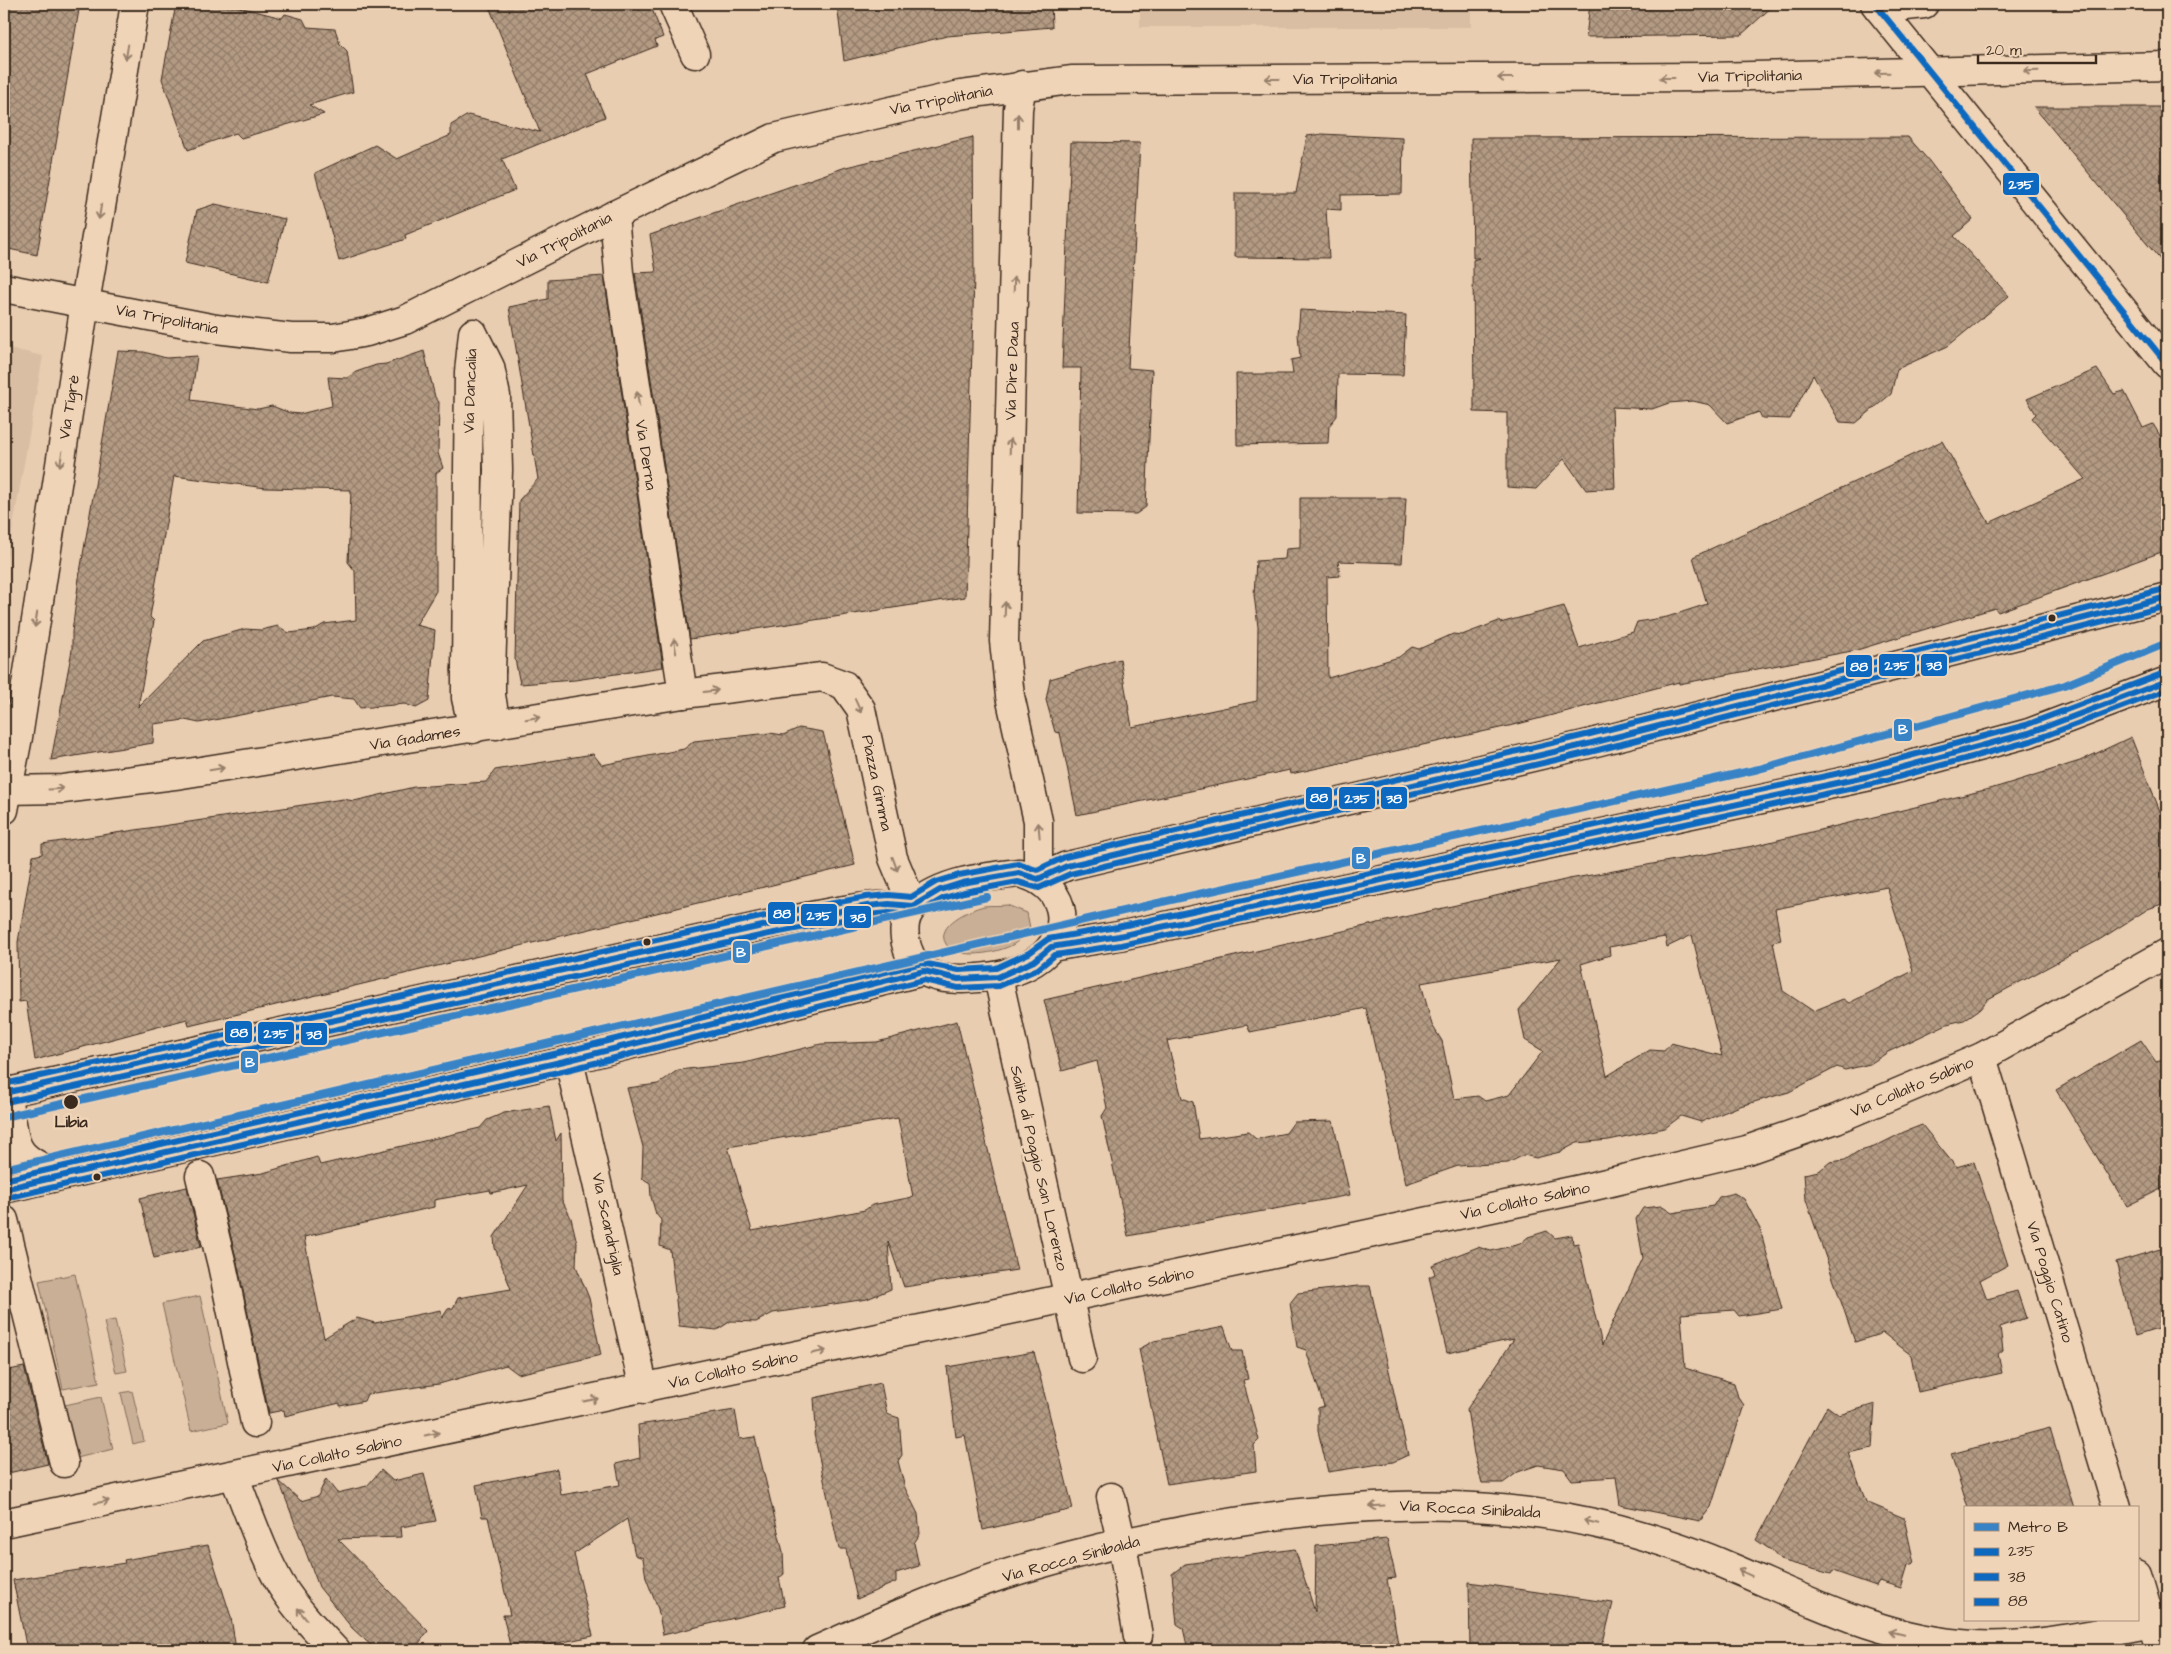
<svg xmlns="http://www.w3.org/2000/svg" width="2171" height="1654" viewBox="0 0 2171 1654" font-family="'Architects Daughter',sans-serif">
	<defs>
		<pattern id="building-cross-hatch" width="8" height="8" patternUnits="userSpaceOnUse" patternTransform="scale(1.25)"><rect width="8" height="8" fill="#b39a83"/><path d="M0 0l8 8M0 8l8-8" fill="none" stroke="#937e6b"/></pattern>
	</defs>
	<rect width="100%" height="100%" fill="#e9cdb1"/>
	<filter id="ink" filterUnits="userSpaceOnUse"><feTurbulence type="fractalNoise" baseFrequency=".02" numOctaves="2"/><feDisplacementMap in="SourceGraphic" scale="10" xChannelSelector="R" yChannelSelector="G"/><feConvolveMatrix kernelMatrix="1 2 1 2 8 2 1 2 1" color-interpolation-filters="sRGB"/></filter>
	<g filter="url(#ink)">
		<g fill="#d9bea3">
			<rect x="1140" y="4" width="331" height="23"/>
			<path d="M4,347l39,9 -39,221z"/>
		</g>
		<g fill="#c9af96" stroke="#826c5a">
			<path d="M1007,905l20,8 3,15c-5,6 -10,12 -16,16 -15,9 -57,17 -68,0 -12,-19 25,-35 38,-38 8,-1 16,0 23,-1z"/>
			<path d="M75,1274l24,108 -36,7 -24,-108z"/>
			<path d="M200,1296l28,127 -37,8 -29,-127z"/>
			<path d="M115,1320l12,51 -11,2 -12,-51z"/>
			<path d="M132,1391l12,50 -11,3 -12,-51z"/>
			<path d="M101,1397l12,52 -36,9 -12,-53z"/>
		</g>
		<g fill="url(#building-cross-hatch)" stroke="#3b2a1e" fill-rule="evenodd">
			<path d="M4,4h76l-43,251 -33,-7z"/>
			<path d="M176,4l63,3 43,11 3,-4 18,5 4,8 28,2 5,15 7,7 6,41 -44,13 15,9 -83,24 -5,-5 -48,17 -26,-71z"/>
			<path d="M488,4h162l13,33 -8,3 2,6 -70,28 18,43 -103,42 13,31 -110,45 1,4 -67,22 -24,-88 60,-28 22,14 54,-24v-10l17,-10 72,17z"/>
			<path d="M837,4h214l1,23 -105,9 -103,25z"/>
			<path d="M1590,4h185l-34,31 -155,2z"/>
			<path d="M2034,107h133v161z"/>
			<path d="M1322,134l81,4 -1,56 -61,1v15l-15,-1 3,49 -94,-1v-64h61l11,-57z"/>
			<path d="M973,137l1,138 -9,322 -275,42 -55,-366 21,-1 -6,-37 196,-68z"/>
			<path d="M1908,137l21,24 44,58 -19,17 55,60 -61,50 -51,23 -6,25 -35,29 -16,-1 -27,-47 -23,44 -28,-1 -3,-6 -32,11 -17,-18 -17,-4 -24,2 -17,6 -40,-2 3,81 -29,2 -22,-31 -28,30 -29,-2v-74l-33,-1 -1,-152 7,-2h-7l-2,-120z"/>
			<path d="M1071,142l69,1 -12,225 24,2 -6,137 -10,7 -58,-1 3,-145h-19z"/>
			<path d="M215,204l70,15 -17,63 -83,-19 12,-53z"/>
			<path d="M604,276l59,391 -88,13 -55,4 -5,-25 4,-159 19,-21 -29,-172 39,-8v-19z"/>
			<path d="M1300,310l106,5 -3,60 -65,-1 -1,42 -8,10 -1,17 -91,2 -1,-71h57l-2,-14 9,-2 -2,-24z"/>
			<path d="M118,351l26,1 22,6 31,-2 -6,44 67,9 14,-3 18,7 10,1 32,-8 -4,-29 19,1 9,-6 20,-7 10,-1 38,-13 11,46 4,5 -1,51 5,15 -7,5v118l-20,34 19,5 -6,71 -13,7 -11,-4 -45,4 -6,-9 -22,-2 -133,26 -14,-3 -31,4 -1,19 -102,17 21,-110v-18l7,-54zM174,476l92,12 85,2 -3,72 7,9 1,49 -32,4 -10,6 -25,3 -11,-7 -17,4 -16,-1 -42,12 -65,66 16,-86 -4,-4z"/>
			<path d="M2097,369l17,25 10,-3 19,37 10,-4 14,23v103l-169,62 -3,-4 -138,42 -178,34v-2l-161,42 -227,50 -1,-4 -213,45 -17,-82 -5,-1 -9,-32 4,-21 70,-20 12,68 125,-26 1,-74 -4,-32 2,-34 29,-2 1,-10 14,-1v-50h106l-4,65 -64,-2 2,15 -13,1 1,101 71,-21 13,-10 7,2 34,-15 9,1 37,-14 1,2 64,-17 15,42 54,-16 4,-10 30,-5 40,-13 -14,-47 249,-116 47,82 96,-44 -53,-61 4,-4 -9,-15z"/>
			<path d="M799,728l24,4 32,133 -666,161 -2,-7 -152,41 -9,-59 -7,1 -1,-60 15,-86 9,-2v-10l301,-45 11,2 60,-14 72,-5 9,-12 98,-16 9,11 82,-16 10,-8 76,-8 13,2z"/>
			<path d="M2131,737l36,92v73l-19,7 -49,31 -111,59 -8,10 -16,11 -17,4 -59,28 -18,12 -25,6 -8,-3 -48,25 -49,14 -39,16 -20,-6 -16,12 -56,12 -32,3 -17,9 -24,6 -12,-3 -16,8 -50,3 -52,18 -40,-176 -116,24 -3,-7 -80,16 15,57 11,4 6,37 49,-7 8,7 30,-6 8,-11 39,-1 17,74 -222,41 -26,-120 5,-8 -10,-47 -35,10 -18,-71 525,-121 184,-33 183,-44 61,-15 83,-26zM1887,887l26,84 -64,32 -6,-4 -30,12 -30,-20 -10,-49 8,-2 -6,-31zM1692,935l30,121 -51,-13 -7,8 -14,-1 -43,26 -26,-112 29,-9 -1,-8 56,-10 2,10zM1561,958l-42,52 6,30 18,11 -34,44 -24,6 -7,-5 -24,3 -12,-58 -10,-16 -11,-42z"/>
			<path d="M957,1021l60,249 -113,17 -16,-46 3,48 -24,10 -94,14 -17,9 -25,-1 -14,9 -38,-4 -9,-76 -10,-4 1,-26 -5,-6 -5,-17 -1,-14 -8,-5 1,-31 -16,-59 31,-4 20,-14 66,-7 77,-19 56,-2zM898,1118l15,79 -41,8 -7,5 -113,21 -24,-84z"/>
			<path d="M2141,1040l15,22 11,-3v127l-40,20 -71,-116z"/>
			<path d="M549,1106l7,35 5,-8 1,67 9,18 6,25 -1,23 13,32 12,57 -83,19 -12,-9 -67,19 -72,10 -3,7 -24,5v-3l-55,13 -1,-6 -15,3 -32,-151 -20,-82 46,-7 54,-16 3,8 160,-37 7,-8 17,-7zM528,1185l-34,52 1,11 16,41 -53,9 -5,10 -5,1 -6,9 -1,-8 -66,13 -18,-5 -33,20 -20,-101 130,-30v-7l56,-10 1,3z"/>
			<path d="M1922,1125l34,42 18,-5 34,103 -28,15 7,19 30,-8 9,27 -26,9 3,23 -5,4 4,19 -84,19 -7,-37 -28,-22 -28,9 -49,-142 -2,-26 15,-3 11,-9 15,-2 12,-8 17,-5 30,-15z"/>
			<path d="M187,1187l14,60 -47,11 -14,-60z"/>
			<path d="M1734,1193l10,6 16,30 22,80 -43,7 -5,-6 -53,4 4,54 49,15 4,14 6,8 -33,102 -11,14 -80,-16 -4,-28 -44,3 -8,-11 -26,-4 -20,7 -15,11h-21l-8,-29 -7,-45 47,-70 -67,14 -18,-76 6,-3 -3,-9 46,-18 13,4 29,-7 8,-7 19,-6 8,7 17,-3 1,9 5,-1 24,102 41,-87 -7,-39 7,-11 18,-2 11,7 41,-7 6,-9z"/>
			<path d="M2167,1247v79l-32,10 -19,-74z"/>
			<path d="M1358,1286h12l38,169 -15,7 -65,10 -10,-41v-23l6,-2 -18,-56 -9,-3 -7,-44 8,-10z"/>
			<path d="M1224,1327l8,24h10l6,28 -5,1 16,60 -5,5 2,26 -89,13 -28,-135 15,-8z"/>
			<path d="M1034,1352l39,157 -90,21 -18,-95 -9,2 -9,-70z"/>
			<path d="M24,1367l24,97 -44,10v-103z"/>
			<path d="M881,1383l6,31 12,4 3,37 -4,6 7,27 13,26 2,20 -6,9 5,23 -23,7v9l-39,17 -11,-50h-7l-25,-115 2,-6 -2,-30z"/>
			<path d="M1875,1404l-3,44 -24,5 18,49 38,16 10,45 -6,2 -7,23 -22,-7 -3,5 -43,-15 -2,3 -51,-14 -9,-10 -15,-10 71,-134 12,9z"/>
			<path d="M735,1410l5,29 15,-2 28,115 1,22 -5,4 6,28 -122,29 -5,-26 -12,-31 -3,-20 -8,-3 -8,-36 -53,35 19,82 -70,14h-12l-8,-35h7l-22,-98h-6l-6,-32 81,-16 4,26 59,-10 -4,-21 24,-6 -2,-33z"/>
			<path d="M2050,1428l24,80h-106l-17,-54z"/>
			<path d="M381,1470l12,11 31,-7 12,47 -35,6 1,10 -64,2 90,92 -14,19h-38l-24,-22 -33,-41 -40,-106 22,20 17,-5 8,-17 11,14 30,-7z"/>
			<path d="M1387,1539l9,39 -9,1 11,65 -41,6h-169l-5,-22 -6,-4 -5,-50 13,-10 110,-15 20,63 1,-66z"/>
			<path d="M208,1545l23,72 5,33h-209l-14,-70 112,-17 -1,-3z"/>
			<path d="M1469,1582l144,21 -12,47h-131z"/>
		</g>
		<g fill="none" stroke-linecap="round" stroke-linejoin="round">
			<defs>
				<g id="pedestrian">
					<path d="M200,1176l22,89 33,158"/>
					<path d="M4,1220l60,243"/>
				</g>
				<g id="minor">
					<path d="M673,4l22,50"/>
					<path d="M1879,9l45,-5"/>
					<path d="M1022,85l-4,24 -14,532 6,55 28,125v58"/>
					<path d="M614,215l5,58 64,421"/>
					<path d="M4,288l212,41 75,9h42l34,-6 38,-12 209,-105 160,-77 186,-43 111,-15 637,-3 459,-11"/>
					<path d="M473,333l17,34 6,29 2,74 -7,201 -25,-1 3,-298z"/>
					<path d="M466,670v28l7,31"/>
					<path d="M491,671v24l5,30"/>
					<path d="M4,790l59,-1 119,-15 501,-80 139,-17 22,8 17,24 32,149 20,48"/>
					<path d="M4,810l14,-73 67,-434 50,-299"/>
					<path d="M998,977l84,381"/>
					<path d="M1982,1057l135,451"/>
					<path d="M569,1060l75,329"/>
					<path d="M4,1092c18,48 -4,61 57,83"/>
					<path d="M234,1476c15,36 27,75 47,109 15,24 35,45 54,65"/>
					<path d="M1111,1497l11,47 16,92"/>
					<path d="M4,1523l1577,-334 166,-39 89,-31 146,-62 185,-104"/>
					<path d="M2137,1575l22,75"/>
					<path d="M817,1650c71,-32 144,-64 219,-85 76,-22 154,-37 231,-48 121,-16 233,-18 352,12 37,10 75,22 111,38 80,34 154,73 243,78 60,3 120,-11 179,-22"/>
				</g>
				<g id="tertiary">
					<path d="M1875,4l292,360"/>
					<path d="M1019,873c44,9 58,55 22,84 -23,18 -52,21 -79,22 -13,0 -30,-2 -40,-9 -18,-13 -25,-50 -7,-65 28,-24 69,-28 104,-32z"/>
					<path d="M1038,879l29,-13 34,-8 487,-114 579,-147"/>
					<path d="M1051,947l68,-11 751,-160 159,-43 138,-52"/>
					<path d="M4,1093l763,-168c48,-9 97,-23 146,-19"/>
					<path d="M4,1189l565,-129 355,-89"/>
				</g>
			</defs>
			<use href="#pedestrian" stroke="#3b2a1e" stroke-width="31"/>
			<use href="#minor" stroke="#3b2a1e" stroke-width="31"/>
			<use href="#tertiary" stroke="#3b2a1e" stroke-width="31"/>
			<use href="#pedestrian" stroke="#f0d4b7" stroke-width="28"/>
			<use href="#minor" stroke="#f0d4b7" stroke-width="28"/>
			<use href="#tertiary" stroke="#f0d4b7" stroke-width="28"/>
			<defs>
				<g id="bus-1">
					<path d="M1875,4l292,360"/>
					<path d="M4,1093l763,-168 100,-19 22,-2 24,2 27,-16 22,-7 57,-10 19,6 29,-13 521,-122 579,-147"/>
					<path d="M4,1189l565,-129 355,-89 34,8 40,-2 36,-16 17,-14 68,-11 751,-160 159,-43 138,-52"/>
				</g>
				<g id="bus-2">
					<path d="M6,1102l763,-168 99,-19 21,-2 26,2 29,-17 20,-6 54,-10 21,6 31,-14 520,-122 577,-146"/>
					<path d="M6,1198l565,-129 353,-89 34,8 41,-2 39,-17 17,-14 66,-10 751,-161 159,-43 136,-51"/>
				</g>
				<g id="bus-3">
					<path d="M4,1084l761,-168 101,-19 23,-2 22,2 25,-15 23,-7 59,-11 19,6 28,-13 521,-122 579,-146"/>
					<path d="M4,1180l563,-129 355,-88 37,7 37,-2 33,-15 19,-14 69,-12 751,-160 158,-42 138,-52"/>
				</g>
			</defs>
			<use href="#bus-1" stroke="#f0d4b7" stroke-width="10"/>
			<use href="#bus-2" stroke="#f0d4b7" stroke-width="10"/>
			<use href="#bus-3" stroke="#f0d4b7" stroke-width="10"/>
			<use href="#bus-1" stroke="#0c69bf" stroke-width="6"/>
			<use href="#bus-2" stroke="#0c69bf" stroke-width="6"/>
			<use href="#bus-3" stroke="#0c69bf" stroke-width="6"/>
			<defs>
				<g id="metro-1">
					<path d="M4,1117l983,-220"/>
					<path d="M4,1169l1145,-264 610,-136 306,-84 102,-42"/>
				</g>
			</defs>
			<use href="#metro-1" stroke="#f0d4b7" stroke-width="11"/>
			<use href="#metro-1" stroke="#3783c6" stroke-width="8"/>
		</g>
		<defs><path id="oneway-shaft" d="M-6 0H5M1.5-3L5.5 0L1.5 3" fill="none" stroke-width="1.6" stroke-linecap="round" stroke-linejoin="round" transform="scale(1.25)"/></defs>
		<g stroke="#967f6a">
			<use href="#oneway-shaft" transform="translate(127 52) rotate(99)"/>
			<use href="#oneway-shaft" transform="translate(2031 71) rotate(178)"/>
			<use href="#oneway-shaft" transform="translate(1882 73) rotate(179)"/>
			<use href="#oneway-shaft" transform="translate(1505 78) rotate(180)"/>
			<use href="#oneway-shaft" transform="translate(1667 78) rotate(180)"/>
			<use href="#oneway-shaft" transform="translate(1272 79) rotate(180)"/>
			<use href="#oneway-shaft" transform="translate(1018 121) rotate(-90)"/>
			<use href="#oneway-shaft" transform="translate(100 212) rotate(99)"/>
			<use href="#oneway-shaft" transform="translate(1014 284) rotate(-88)"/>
			<use href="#oneway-shaft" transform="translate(638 399) rotate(-99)"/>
			<use href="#oneway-shaft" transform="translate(1010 446) rotate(-88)"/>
			<use href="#oneway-shaft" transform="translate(61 459) rotate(99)"/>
			<use href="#oneway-shaft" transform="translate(1005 609) rotate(-88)"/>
			<use href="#oneway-shaft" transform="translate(36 620) rotate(99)"/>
			<use href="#oneway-shaft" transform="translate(675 646) rotate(-99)"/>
			<use href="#oneway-shaft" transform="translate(711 691) rotate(-7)"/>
			<use href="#oneway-shaft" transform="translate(858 706) rotate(66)"/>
			<use href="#oneway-shaft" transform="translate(533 718) rotate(-10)"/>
			<use href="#oneway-shaft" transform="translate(217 769) rotate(-9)"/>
			<use href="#oneway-shaft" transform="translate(56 789) rotate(-3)"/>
			<use href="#oneway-shaft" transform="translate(1039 830) rotate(-95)"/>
			<use href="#oneway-shaft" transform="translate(895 864) rotate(70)"/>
			<use href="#oneway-shaft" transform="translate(819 1352) rotate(-12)"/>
			<use href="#oneway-shaft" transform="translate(591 1400) rotate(-12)"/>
			<use href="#oneway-shaft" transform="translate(432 1434) rotate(-12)"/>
			<use href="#oneway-shaft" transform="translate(102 1502) rotate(-11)"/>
			<use href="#oneway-shaft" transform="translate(1377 1506) rotate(177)"/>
			<use href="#oneway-shaft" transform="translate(1591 1522) rotate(-167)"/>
			<use href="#oneway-shaft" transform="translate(1745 1573) rotate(-155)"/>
			<use href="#oneway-shaft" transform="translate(302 1614) rotate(-128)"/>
			<use href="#oneway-shaft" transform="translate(1896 1633) rotate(-166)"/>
		</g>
	</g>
	<g fill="#3b2a1e" stroke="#f0d4b7" stroke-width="2">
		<circle cx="2052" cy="618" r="4.5"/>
		<circle cx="647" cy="942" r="4.5"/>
		<circle cx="71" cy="1102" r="8"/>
		<circle cx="97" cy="1177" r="4.5"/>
	</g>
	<g text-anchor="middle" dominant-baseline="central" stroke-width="5" stroke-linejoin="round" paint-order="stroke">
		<g font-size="16" fill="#3b2a1e" stroke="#f0d4b7">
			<text transform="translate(1750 76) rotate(-1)">Via Tripolitania</text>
			<text x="1345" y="79">Via Tripolitania</text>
			<text transform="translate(941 100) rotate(-11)">Via Tripolitania</text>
			<text transform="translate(564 240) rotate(-27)">Via Tripolitania</text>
			<text transform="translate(167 319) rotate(11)">Via Tripolitania</text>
			<text transform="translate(1012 371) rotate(-88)">Via Dire Daua</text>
			<text transform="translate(470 391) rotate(-88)">Via Dancalia</text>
			<text transform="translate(69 407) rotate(-81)">Via Tigrè</text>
			<text transform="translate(646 455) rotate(81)">Via Derna</text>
			<text transform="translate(415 738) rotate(-9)">Via Gadames</text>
			<text transform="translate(877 783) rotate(78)">Piazza Gimma</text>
			<text transform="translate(1912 1087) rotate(-23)">Via Collalto Sabino</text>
			<text transform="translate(1039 1168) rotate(77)">Salita di Poggio San Lorenzo</text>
			<text transform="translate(1525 1201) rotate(-12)">Via Collalto Sabino</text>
			<text transform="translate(608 1224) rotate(78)">Via Scandriglia</text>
			<text transform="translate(2050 1282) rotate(73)">Via Poggio Catino</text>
			<text transform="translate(1129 1286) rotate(-12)">Via Collalto Sabino</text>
			<text transform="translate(733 1370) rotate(-12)">Via Collalto Sabino</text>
			<text transform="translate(337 1454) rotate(-12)">Via Collalto Sabino</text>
			<text transform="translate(1470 1509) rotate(3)">Via Rocca Sinibalda</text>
			<text transform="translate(1071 1559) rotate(-15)">Via Rocca Sinibalda</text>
		</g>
		<g font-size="16" font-weight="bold" fill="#3b2a1e" stroke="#f0d4b7">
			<text x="71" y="1122">Libia</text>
		</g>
	</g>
	<g stroke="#f0d4b7" stroke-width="2">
		<rect x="2002" y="172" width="38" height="24" rx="5" fill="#0c69bf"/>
		<rect x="1920" y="653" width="28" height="24" rx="5" fill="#0c69bf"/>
		<rect x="1878" y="653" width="38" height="24" rx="5" fill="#0c69bf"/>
		<rect x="1845" y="654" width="28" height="24" rx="5" fill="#0c69bf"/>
		<rect x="1893" y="718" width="20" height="24" rx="5" fill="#3783c6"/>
		<rect x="1305" y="786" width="28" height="24" rx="5" fill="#0c69bf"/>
		<rect x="1380" y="786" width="28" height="24" rx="5" fill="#0c69bf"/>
		<rect x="1338" y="786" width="38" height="24" rx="5" fill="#0c69bf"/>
		<rect x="1351" y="846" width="20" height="24" rx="5" fill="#3783c6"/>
		<rect x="767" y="901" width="29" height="24" rx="5" fill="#0c69bf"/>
		<rect x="800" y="903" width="38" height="24" rx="5" fill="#0c69bf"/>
		<rect x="843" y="905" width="29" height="24" rx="5" fill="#0c69bf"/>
		<rect x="732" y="940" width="19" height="24" rx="5" fill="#3783c6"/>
		<rect x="224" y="1020" width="29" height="24" rx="5" fill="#0c69bf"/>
		<rect x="257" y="1021" width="38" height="24" rx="5" fill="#0c69bf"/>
		<rect x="300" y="1022" width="28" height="24" rx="5" fill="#0c69bf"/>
		<rect x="240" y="1050" width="19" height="24" rx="5" fill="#3783c6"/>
	</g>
	<g font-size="14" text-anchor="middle" font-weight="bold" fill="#fff">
		<text x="2021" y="189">235</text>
		<text x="1934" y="670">38</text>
		<text x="1897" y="670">235</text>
		<text x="1859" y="671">88</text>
		<text x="1903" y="734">B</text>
		<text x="1319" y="802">88</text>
		<text x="1394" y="803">38</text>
		<text x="1357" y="803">235</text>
		<text x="1361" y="863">B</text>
		<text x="782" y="918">88</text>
		<text x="819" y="920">235</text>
		<text x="858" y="922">38</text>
		<text x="741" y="957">B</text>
		<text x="239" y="1037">88</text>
		<text x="276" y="1038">235</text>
		<text x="314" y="1039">38</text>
		<text x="250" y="1067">B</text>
	</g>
	<rect width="2171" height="1654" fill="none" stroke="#f0d4b7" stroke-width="20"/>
	<rect x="10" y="10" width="2151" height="1634" fill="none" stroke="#3b2a1e" stroke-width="2" filter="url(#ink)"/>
	<rect x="1964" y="1506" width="175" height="115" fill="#f0d4b7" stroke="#a8907a"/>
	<rect x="1974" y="1523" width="25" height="8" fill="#3783c6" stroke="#a8907a"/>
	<text x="2008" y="1532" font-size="15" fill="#3b2a1e">Metro B</text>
	<rect x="1974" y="1548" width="25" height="8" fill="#0c69bf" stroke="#a8907a"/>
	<text x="2008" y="1556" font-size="15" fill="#3b2a1e">235</text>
	<rect x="1974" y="1573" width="25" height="8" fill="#0c69bf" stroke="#a8907a"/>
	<text x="2008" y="1582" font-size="15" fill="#3b2a1e">38</text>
	<rect x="1974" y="1598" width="25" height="8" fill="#0c69bf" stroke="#a8907a"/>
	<text x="2008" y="1606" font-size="15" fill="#3b2a1e">88</text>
	<path d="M1978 55v8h118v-8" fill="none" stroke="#3b2a1e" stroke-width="2.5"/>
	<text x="1986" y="55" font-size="15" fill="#3b2a1e" stroke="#f0d4b7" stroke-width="4" paint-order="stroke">20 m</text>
</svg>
